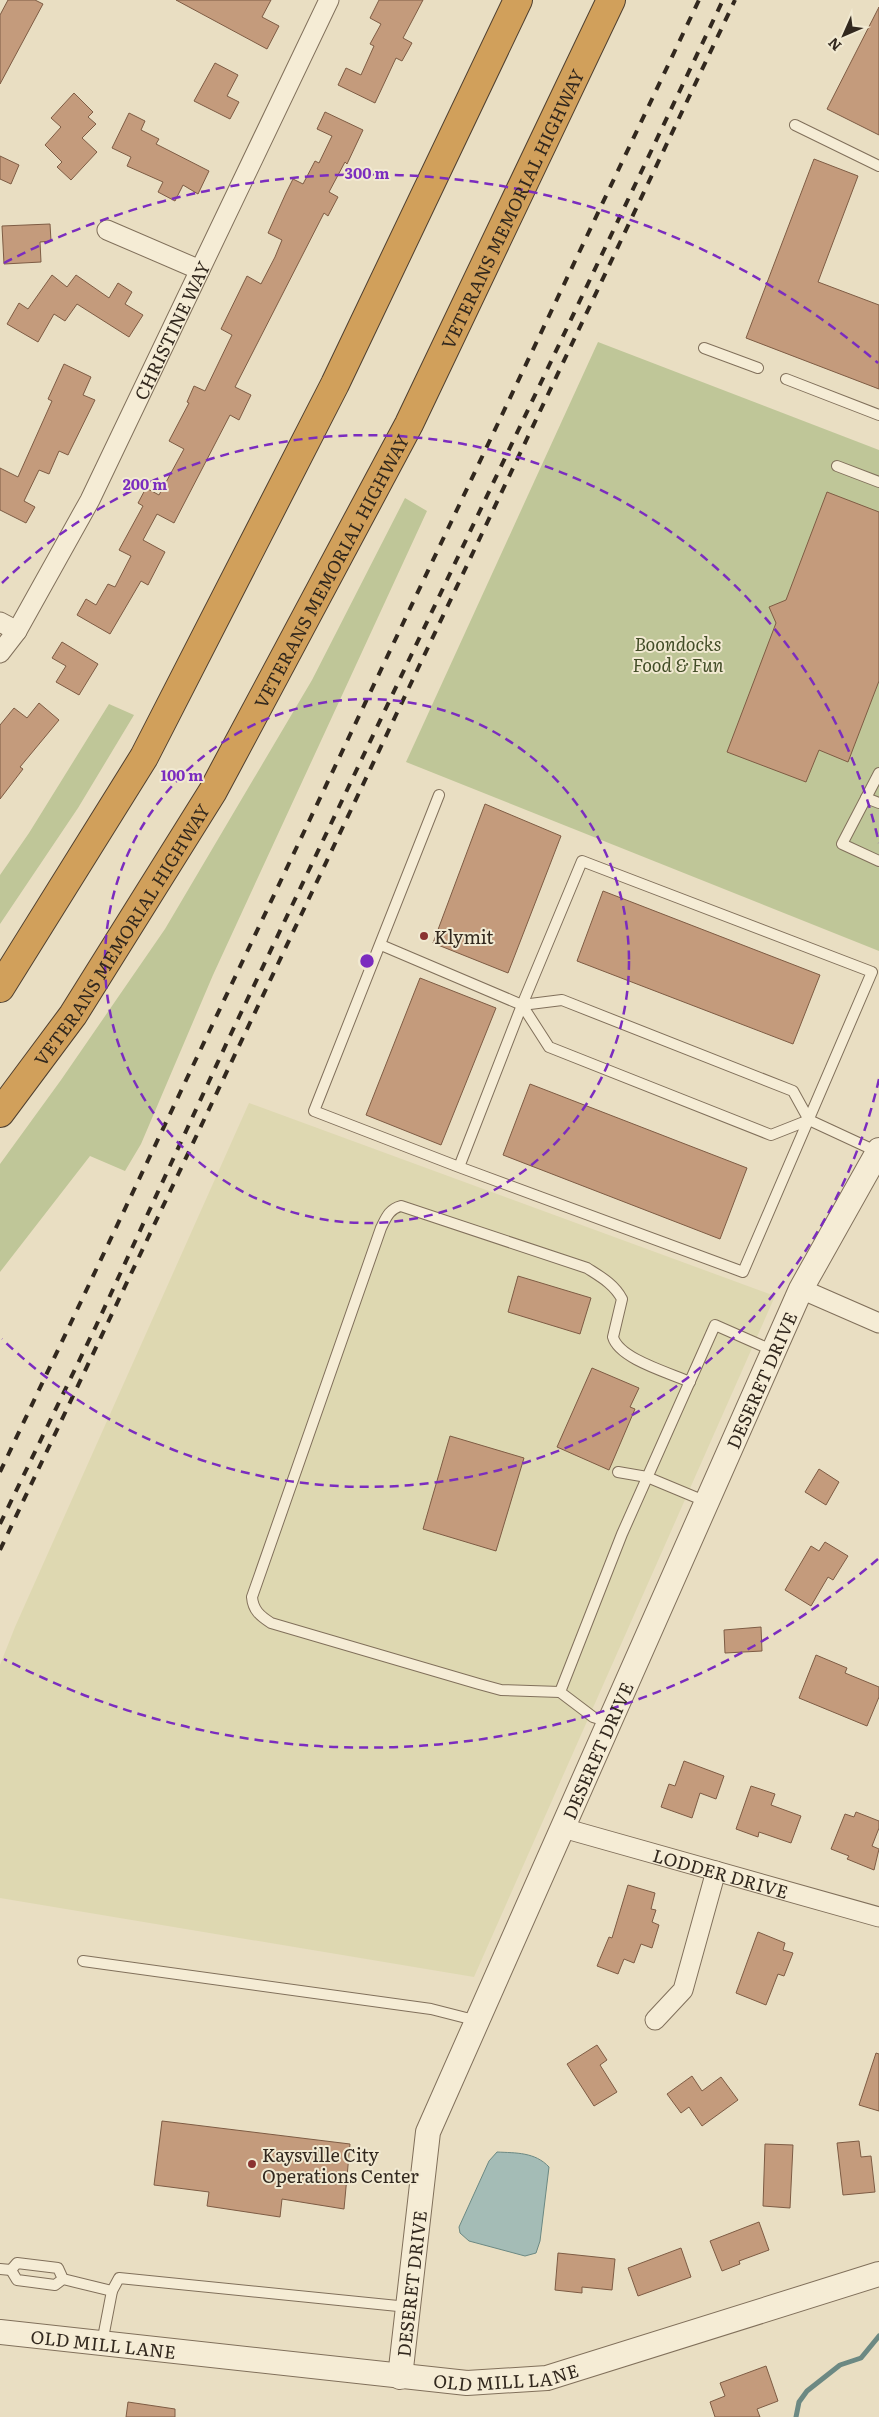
<svg xmlns="http://www.w3.org/2000/svg" width="879" height="2417" viewBox="0 0 879 2417" font-family="Literata,serif">
	<rect width="100%" height="100%" fill="#e9dec2"/>
	<path fill="#ded8b1" d="M249,1103l526,193 -301,681 -474,-79v-233l15,-38z"/>
	<g fill="#bfc698">
		<path d="M598,342l281,108v501l-473,-189z"/>
		<path d="M405,498l22,13 -214,464 -72,169 -16,27 -35,-15 -90,116v-108l61,-84 104,-151 147,-249z"/>
		<path d="M109,704l25,11 -56,93 -78,116v-49l29,-42z"/>
	</g>
	<path fill="#a4bcb6" stroke="#6c8983" d="M497,2152c19,1 38,0 52,15l-9,74 -4,12 -11,3 -56,-15 -9,-8 -1,-6 30,-66z"/>
	<g fill="none" stroke-linecap="round" stroke-linejoin="round">
		<path stroke="#6c8983" stroke-width="5" d="M796,2417l3,-15 8,-11 33,-26 21,-7 18,-22"/>
	</g>
	<g fill="#c49b7c" stroke="#7e5c44">
		<path d="M8,0h27l8,4 -43,80v-69z"/>
		<path d="M176,0h95l-9,17 17,9 -12,23z"/>
		<path d="M379,0h44l-20,38 9,5 -10,18 -6,-3 -21,45 -37,-18 8,-17 15,7 13,-29 -4,-2 11,-20 -11,-6z"/>
		<path d="M879,7v128l-52,-26z"/>
		<path d="M215,63l23,12 -11,21 12,6 -9,17 -36,-18z"/>
		<path d="M74,93l19,19 -5,5 8,7 -14,14 15,14 -26,28 -14,-13 5,-5 -17,-17 16,-18 -10,-9z"/>
		<path d="M325,112l38,18 -16,34 -2,-2 -16,30 9,5 -10,19 -4,-3 -89,174 16,8 -12,25 -9,-5 -56,108 -17,-9 -14,26 22,12 -17,33 -7,-4 -31,53 -33,-19 9,-16 10,6 12,-21 7,3 16,-31 -12,-6 24,-44 -5,-3 8,-15 13,7 25,-46 -15,-8 20,-38 -2,-1 7,-16 11,5 27,-56 -11,-6 26,-53 14,8 14,-27 7,-17 -14,-7 18,-40 7,-14 10,5 12,-23 4,2 13,-27 -15,-7z"/>
		<path d="M129,113l16,8 -4,9 18,9 -3,5 53,27 -11,23 -15,-9 -8,16 -17,-9 5,-10 -36,-16 4,-9 -19,-9z"/>
		<path d="M0,156l19,9 -8,19 -11,-5z"/>
		<path d="M814,159l44,17 -40,106 61,23v84l-133,-51z"/>
		<path d="M50,224l1,17 -11,1 1,20 -37,2 -2,-38z"/>
		<path d="M52,275l15,12 9,-12 33,23 9,-15 14,9 -7,12 18,11 -14,22 -52,-33 -12,17 -11,-7 -16,28 -31,-18 12,-21 9,6z"/>
		<path d="M64,364l27,13 -8,18 12,5 -27,55 -9,-4 -10,23 -10,-4 -15,31 11,6 -9,16 -26,-13v-42l18,9 34,-76 -4,-2z"/>
		<path d="M827,492l52,20v169l-31,81 -29,-12 -13,32 -79,-30 49,-129 -7,-16 17,-7z"/>
		<path d="M62,642l36,22 -19,31 -23,-13 10,-16 -14,-8z"/>
		<path d="M39,703l20,17 -39,47 3,2 -23,30v-74l14,-17 13,10z"/>
		<path d="M485,804l76,32 -53,137 -75,-30z"/>
		<path d="M603,891l217,84 -27,69 -216,-83z"/>
		<path d="M420,978l76,30 -55,137 -75,-30z"/>
		<path d="M530,1084l217,84 -27,71 -217,-84z"/>
		<path d="M518,1276l73,22 -11,36 -72,-22z"/>
		<path d="M592,1368l47,20 -9,19 5,2 -26,61 -52,-23z"/>
		<path d="M450,1436l74,22 -28,93 -73,-22z"/>
		<path d="M819,1469l20,13 -13,23 -21,-13z"/>
		<path d="M825,1542l23,14 -15,24 -5,-3 -17,29 -26,-16 26,-44 8,5z"/>
		<path d="M761,1627l1,24 -37,2 -1,-23z"/>
		<path d="M816,1655l31,13 -2,5 34,14v10l-12,29 -68,-28z"/>
		<path d="M684,1761l40,15 -8,23 -16,-6 -8,25 -31,-11 8,-23 6,2z"/>
		<path d="M751,1786l24,8 -4,11 30,11 -10,27 -32,-11 -1,5 -22,-8z"/>
		<path d="M856,1812l23,9v7l-7,18 7,3 -5,21 -27,-11 2,-3 -18,-7 14,-35 9,3z"/>
		<path d="M628,1885l27,8 -4,16 5,1 -4,12 7,3 -7,23 -11,-4 -7,19 -10,-4 -6,15 -21,-8 12,-29 3,1z"/>
		<path d="M758,1932l27,11 -2,7 10,3 -9,23 -6,-2 -12,31 -30,-12z"/>
		<path d="M597,2045l10,15 -7,5 17,27 -23,14 -27,-42z"/>
		<path d="M876,2053l3,1v57l-20,-6z"/>
		<path d="M692,2076l10,15 19,-14 17,23 -36,26 -13,-19 -8,6 -14,-19z"/>
		<path d="M162,2121l188,23 -6,65 -62,-10 -2,18 -73,-11 2,-14 -55,-7z"/>
		<path d="M859,2141l2,16 10,-1 4,36 -32,3 -6,-52z"/>
		<path d="M765,2144l28,1 -3,63 -27,-2z"/>
		<path d="M759,2222l10,28 -30,11 1,3 -18,7 -12,-30z"/>
		<path d="M681,2248l10,29 -53,19 -10,-28z"/>
		<path d="M558,2253l57,6 -3,31 -30,-3v6l-27,-3z"/>
		<path d="M766,2366l12,35 -21,8 3,8h-45l-5,-15 15,-6 -5,-13z"/>
		<path d="M128,2402l47,7v8h-49z"/>
	</g>
	<g fill="none" stroke-linecap="round" stroke-linejoin="round">
		<defs>
			<g id="service">
				<path d="M795,125l84,41"/>
				<path d="M704,348l54,20"/>
				<path d="M786,379l93,36"/>
				<path d="M837,466l42,16"/>
				<path d="M879,773l-37,71 37,17"/>
				<path d="M439,795l-125,316 145,56 284,105 129,-300 -290,-111 -60,144 -63,162"/>
				<path d="M866,798l13,5"/>
				<path d="M381,945l141,60 40,-5 231,91 16,29 69,32"/>
				<path d="M522,1005l27,42 222,88 38,-15"/>
				<path d="M618,1472l29,5 60,25"/>
				<path d="M560,1692l-59,-2 -22,-6 -208,-61c-11,-7 -18,-13 -19,-26l129,-369c5,-10 8,-19 20,-22l186,62c14,9 27,16 35,31l-9,38c6,22 57,36 77,45"/>
				<path d="M609,1722l-16,-5 -33,-25 62,-158 93,-209 59,26"/>
				<path d="M83,1961l348,48 47,12"/>
				<path d="M0,2269l11,1"/>
				<path d="M63,2279l-5,-11 -41,-5 -6,7 6,10 38,5 8,-6 49,12"/>
				<path d="M102,2343l10,-52 7,-13 289,29"/>
			</g>
			<g id="minor">
				<path d="M107,230l93,40"/>
				<path d="M0,622l17,9"/>
				<path id="s1" d="M0,653l17,-22 73,-131 239,-500"/>
				<path d="M801,1289l78,34"/>
				<path id="s2" d="M563,1828l316,89"/>
				<path d="M655,2020l28,-30 33,-119"/>
			</g>
			<g id="tertiary">
				<path id="s3" d="M0,2332l467,51 80,-5 332,-104"/>
				<path id="s4" d="M400,2377l28,-245 373,-843 78,-139"/>
			</g>
			<g id="motorway">
				<path d="M0,988l144,-231 191,-373 183,-384"/>
				<path id="s5" d="M0,1113l73,-98 140,-224 196,-367 202,-424"/>
			</g>
		</defs>
		<use href="#service" stroke="#81705b" stroke-width="12"/>
		<use href="#minor" stroke="#81705b" stroke-width="21"/>
		<use href="#tertiary" stroke="#81705b" stroke-width="26"/>
		<use href="#motorway" stroke="#4f3f2f" stroke-width="30"/>
		<use href="#service" stroke="#f5ecd5" stroke-width="10"/>
		<use href="#minor" stroke="#f5ecd5" stroke-width="19"/>
		<use href="#tertiary" stroke="#f5ecd5" stroke-width="24"/>
		<use href="#motorway" stroke="#d1a05b" stroke-width="28"/>
		<g stroke="#32281e" stroke-width="4" stroke-dasharray="9 9" stroke-linecap="butt">
			<path d="M0,1472l699,-1472"/>
			<path d="M0,1524l96,-198 133,-288 494,-1038"/>
			<path d="M0,1550l735,-1550"/>
		</g>
	</g>
	<g fill="none" stroke="#7b2cbf" stroke-width="2.5" stroke-dasharray="9 6">
		<circle cx="367" cy="961" r="262"/>
		<path d="M879 1079A525 525 0 0 1 2 1339M2 583A525 525 0 0 1 879 843"/>
		<path d="M878 1559A787 787 0 0 1 4 1659M4 263A787 787 0 0 1 878 363"/>
	</g>
	<g fill="#8a3331" stroke="#f1e9d1" stroke-width="2">
		<circle cx="424" cy="936" r="5"/>
		<circle cx="252" cy="2164" r="5"/>
	</g>
	<g text-anchor="middle" dominant-baseline="central" stroke-width="4" stroke-linejoin="round" paint-order="stroke">
		<g font-size="18" fill="#32281e" stroke="#f1e9d1">
			<text stroke="none"><textPath href="#s5" startOffset="1041">VETERANS MEMORIAL HIGHWAY</textPath></text>
			<text stroke="none"><textPath href="#s1" startOffset="366">CHRISTINE WAY</textPath></text>
			<text stroke="none"><textPath href="#s5" startOffset="636">VETERANS MEMORIAL HIGHWAY</textPath></text>
			<text stroke="none"><textPath href="#s5" startOffset="216">VETERANS MEMORIAL HIGHWAY</textPath></text>
			<text stroke="none"><textPath href="#s4" startOffset="1069">DESERET DRIVE</textPath></text>
			<text stroke="none"><textPath href="#s4" startOffset="664">DESERET DRIVE</textPath></text>
			<text stroke="none"><textPath href="#s2" startOffset="164">LODDER DRIVE</textPath></text>
			<text stroke="none"><textPath href="#s4" startOffset="94">DESERET DRIVE</textPath></text>
			<text stroke="none"><textPath href="#s3" startOffset="104">OLD MILL LANE</textPath></text>
			<text stroke="none"><textPath href="#s3" startOffset="509">OLD MILL LANE</textPath></text>
		</g>
		<g font-size="18" font-style="italic" fill="#424d27" stroke="#f1e9d1">
			<text x="678" y="643">Boondocks<tspan x="678" dy="21">Food &amp; Fun</tspan></text>
		</g>
		<g font-size="18" fill="#32281e" stroke="#f1e9d1" text-anchor="start">
			<text x="434" y="936">Klymit</text>
			<text x="262" y="2154">Kaysville City<tspan x="262" dy="21">Operations Center</tspan></text>
		</g>
	</g>
	<circle cx="367" cy="961" r="8" fill="#7b2cbf" stroke="#f1e9d1" stroke-width="2.5"/>
	<g font-size="15" text-anchor="middle" font-weight="bold" fill="#7b2cbf" stroke="#f1e9d1" stroke-width="4" stroke-linejoin="round" paint-order="stroke">
		<text x="367" y="179">300 m</text>
		<text x="145" y="490">200 m</text>
		<text x="182" y="781">100 m</text>
	</g>
	<g transform="translate(844 35) rotate(225)" stroke="#f1e9d1" stroke-width="4" paint-order="stroke">
	<path d="M0-4L9 19L0 12L-9 19Z" fill="#32281e"/>
	<text y="-8" font-size="14" font-weight="bold" text-anchor="middle" fill="#32281e">N</text>
	</g>
</svg>
